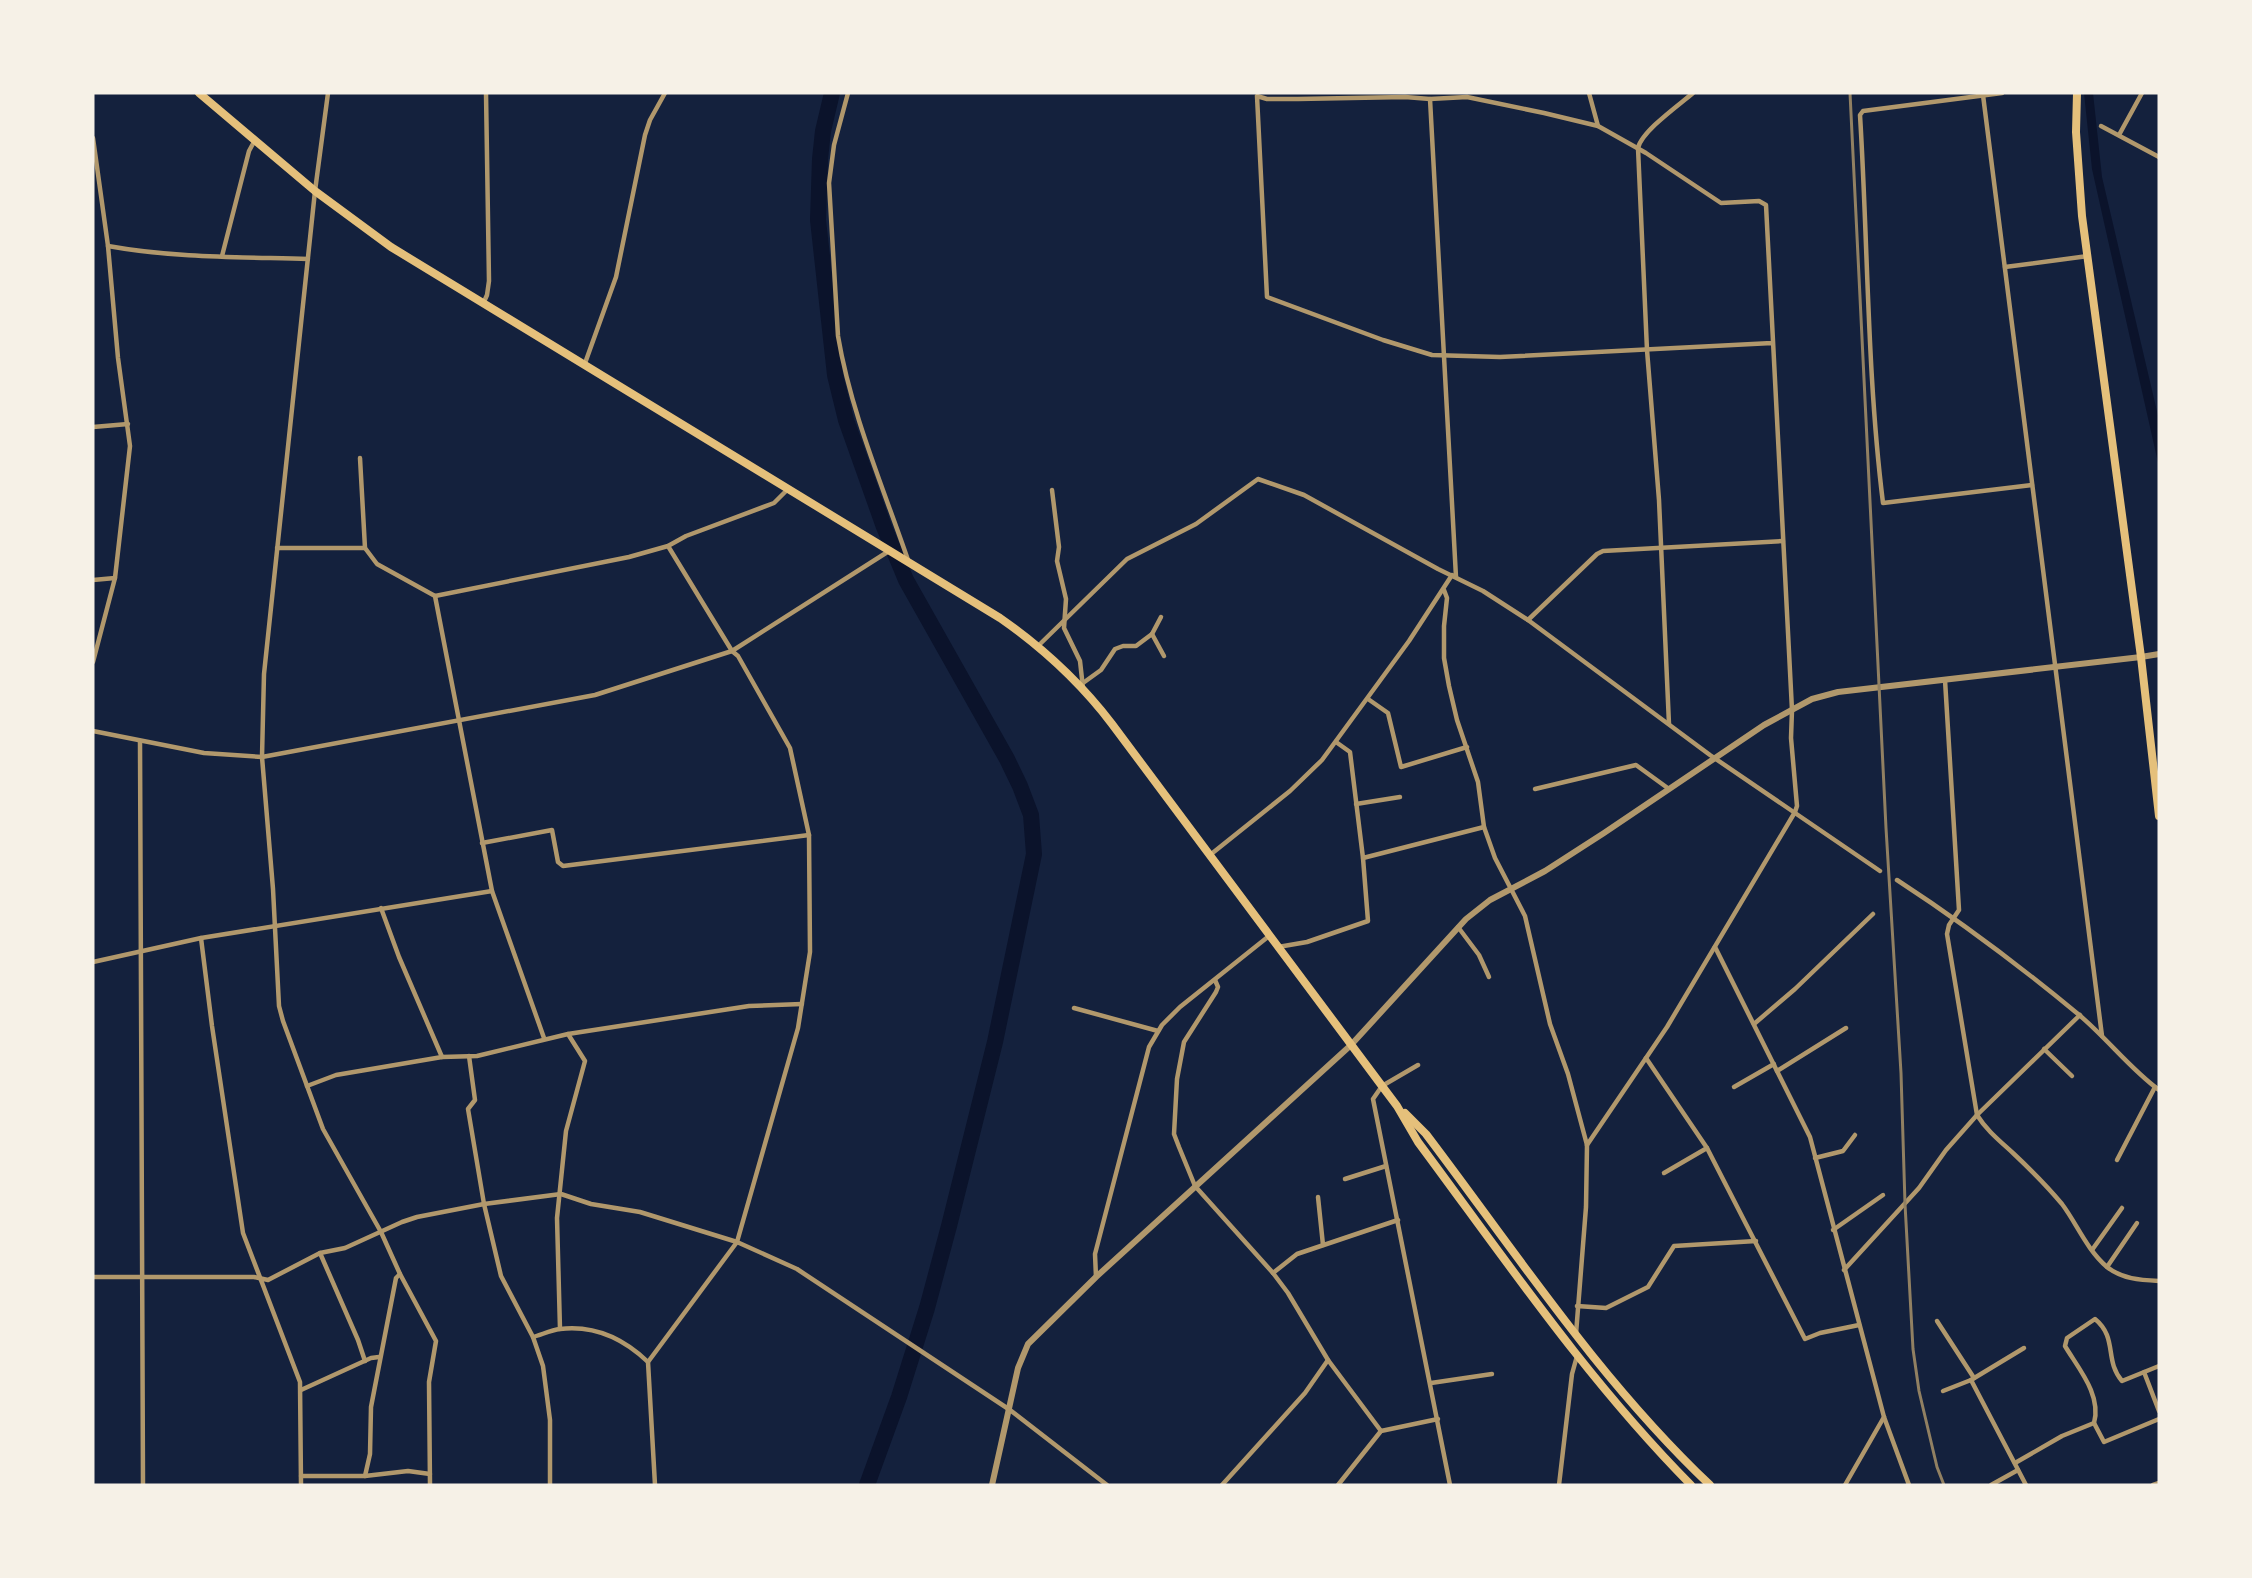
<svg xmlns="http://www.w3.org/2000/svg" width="2252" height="1578" viewBox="0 0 2252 1578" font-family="'Titillium Web',sans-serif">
	<rect width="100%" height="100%" fill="#14213d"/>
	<path fill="#0b132b" d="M2084,93h9l9,84 57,243v47l-67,-298z"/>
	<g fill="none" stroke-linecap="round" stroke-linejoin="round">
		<path stroke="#0b132b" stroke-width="16" d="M832,93l-9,38 -3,28 -2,61 17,155 11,45 38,107 22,53 101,179 13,27 11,29 3,39 -39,188 -46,184 -22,82 -28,89 -32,88"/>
		<g stroke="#b1986c" stroke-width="4.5">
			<path d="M328,93l-13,98 -51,483 -2,83 11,132 6,117 4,15 40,108 58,103 19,42 36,67 -7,41 1,103"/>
			<path d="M848,93l-14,52 -5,38 9,153c13,77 45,151 70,224"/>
			<path d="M1589,93l9,33"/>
			<path d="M2002,93l-139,18 -3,4c8,129 7,260 23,388l149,-18"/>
			<path d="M1983,95l119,941"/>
			<path d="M1430,99l26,478"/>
			<path d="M2101,126l58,31"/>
			<path d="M2119,135l23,-42"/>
			<path d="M93,138l15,108 10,112 12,88 -15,132 -22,84"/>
			<path d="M108,246c66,12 134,11 200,13"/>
			<path d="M222,256l27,-105 6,-11"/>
			<path d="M2005,267l83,-11"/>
			<path d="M483,304l4,-9 2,-14 -3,-188"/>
			<path d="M584,366l32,-89 29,-142 5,-15 15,-27"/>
			<path d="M93,427l35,-3"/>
			<path d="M360,458l5,90 12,16 58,32 194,-39 39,-11 18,-10 88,-33 14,-14"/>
			<path d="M1052,490l7,57 -2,14 9,38 -2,29 16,33 3,27"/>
			<path d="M277,548h88"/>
			<path d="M93,580l22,-2"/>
			<path d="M1444,590l3,8 -3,28v32l5,28 8,34 21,62 6,45 11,31 30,58 25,108 18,50 19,71 -1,62 -10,127"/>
			<path d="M435,596l57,295 52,147"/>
			<path d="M1528,620l69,-66 6,-3 180,-10"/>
			<path d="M1152,634l9,-17"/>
			<path d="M1038,646l89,-87 69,-35 62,-45 46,16 134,74 45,22 45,29 182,135 170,116"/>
			<path d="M1945,680l14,230 -10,15 -2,9 30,181c10,16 23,26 37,39 17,16 33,32 48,50 15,20 25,46 45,63 15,12 33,13 52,14"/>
			<path d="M1083,683l18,-13 14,-21 8,-3h13l16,-12 12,22"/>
			<path d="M1368,699l20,14 13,54 66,-20"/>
			<path d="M1669,724l-10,-224 -12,-150 -9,-202c4,-17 41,-43 55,-55"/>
			<path d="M93,731l111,22 58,4 333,-62 137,-44 157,-100"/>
			<path d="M140,741l3,744"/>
			<path d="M1336,742l14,10 13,106 121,-31"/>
			<path d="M1535,789l101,-24 33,24"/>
			<path d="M1356,804l44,-7"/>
			<path d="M482,843l70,-13 6,32 5,4 246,-31"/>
			<path d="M1210,855l80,-64 32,-31 87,-119 43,-66"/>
			<path d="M1897,880c63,41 123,86 181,134 29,24 51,54 81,76"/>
			<path d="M381,908l18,49 43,100"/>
			<path d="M1458,927l21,28 10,22"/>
			<path d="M201,938l11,88 31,207 57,149 1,103"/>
			<path d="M1278,947l29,-5 61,-21 -5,-63"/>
			<path d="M1715,947l95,190 74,280 25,68"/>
			<path d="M93,962l108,-24 291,-47"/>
			<path d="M1215,980l3,7 -2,5 -32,50 -7,37 -3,55 5,13 16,39 78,87 15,20 40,67 53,71"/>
			<path d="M1074,1008l84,23"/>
			<path d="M1754,1024l41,-35 78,-75"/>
			<path d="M2044,1049l28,27"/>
			<path d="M469,1056l6,44 -7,9 16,95 17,72 32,61 10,29 7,54v65"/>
			<path d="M1646,1058l61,90 98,191 15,-6 39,-8"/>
			<path d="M1418,1065l-36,21 -9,13 77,386"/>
			<path d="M1777,1071l69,-43"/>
			<path d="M307,1086l29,-11 106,-18 35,-1 91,-22 181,-28 53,-2"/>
			<path d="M1734,1087l40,-23"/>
			<path d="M1587,1145l80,-118 128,-215 2,-6 -6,-68 1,-28 -26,-505 -7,-4 -38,2 -75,-50 -48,-27 -54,-13 -77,-16 -37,2 -25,-2 -107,2h-31l-10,-3 10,201 116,43 49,15 68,2 272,-14"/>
			<path d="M1815,1158l28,-7 12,-16"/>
			<path d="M2117,1160l38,-73"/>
			<path d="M1664,1173l43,-25"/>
			<path d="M1345,1179l41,-13"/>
			<path d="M1318,1197l5,48"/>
			<path d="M1833,1230l50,-35"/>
			<path d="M2092,1250l30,-42"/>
			<path d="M320,1253l38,87 7,21"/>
			<path d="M2107,1267l30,-44"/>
			<path d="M1844,1270l75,-82 27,-38 31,-35 103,-100"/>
			<path d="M1273,1273l24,-19 101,-34"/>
			<path d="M93,1277h161l14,3 52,-27 25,-5 57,-26 15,-5 67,-13 77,-10 30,10 49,8 97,30 60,27 213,141 97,75"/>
			<path d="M1096,1277l-1,-23 54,-207 13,-22 18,-18 89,-71"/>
			<path d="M1577,1306l29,2 42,-21 26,-41 82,-5"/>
			<path d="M1937,1321l37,57"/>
			<path d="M560,1329l-3,-111 9,-87 19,-70 -17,-27"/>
			<path d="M533,1337c8,-2 18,-7 27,-8 34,-4 64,10 88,33"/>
			<path d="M2024,1348l-53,32 55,105"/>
			<path d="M2159,1366l-37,15c-18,-21 -4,-43 -27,-62l-28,19 -2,8c13,22 37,49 29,77l10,19 55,-23"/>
			<path d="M2144,1372l15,39"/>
			<path d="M1431,1383l61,-9"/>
			<path d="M301,1390l70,-32 8,-1"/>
			<path d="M1943,1391l28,-11"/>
			<path d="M2015,1463l47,-27 32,-13"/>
			<path d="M301,1476h64l43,-5 22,3"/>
			<path d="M365,1476l5,-22 1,-47 25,-129 4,-4"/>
			<path d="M655,1485l-7,-123 89,-120 61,-214 12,-76 -1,-117 -19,-87 -52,-92 -6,-5 -64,-105"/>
			<path d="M1222,1485l83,-92 23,-33"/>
			<path d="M1338,1485l43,-54 57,-12"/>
			<path d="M1559,1485l13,-111 5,-18"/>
			<path d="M1845,1485l39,-68"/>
			<path d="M1991,1485l27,-15"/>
			<path d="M2153,1485l6,-2"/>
		</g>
		<path stroke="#b1986c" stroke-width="6" d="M992,1485l26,-117 10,-24 68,-67 255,-232 115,-126 24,-19 55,-29 59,-38 160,-108 48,-26 26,-7 303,-35 18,-3"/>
		<g stroke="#e5c07b" stroke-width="8">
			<path d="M199,93l116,98 76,56 609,371c43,30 80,64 112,106l270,362 15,20 21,36c87,117 170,239 273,343"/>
			<path d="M2077,93l-1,39 6,84 59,441 18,159"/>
			<path d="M1405,1113l21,21c91,120 174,247 284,351"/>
		</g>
		<path stroke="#918062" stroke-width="3" d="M1850,93l36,735 15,245 4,131 8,145 6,42 18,76 7,18"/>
	</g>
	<rect width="2252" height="1578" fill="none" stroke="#f6f1e7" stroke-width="189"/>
</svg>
